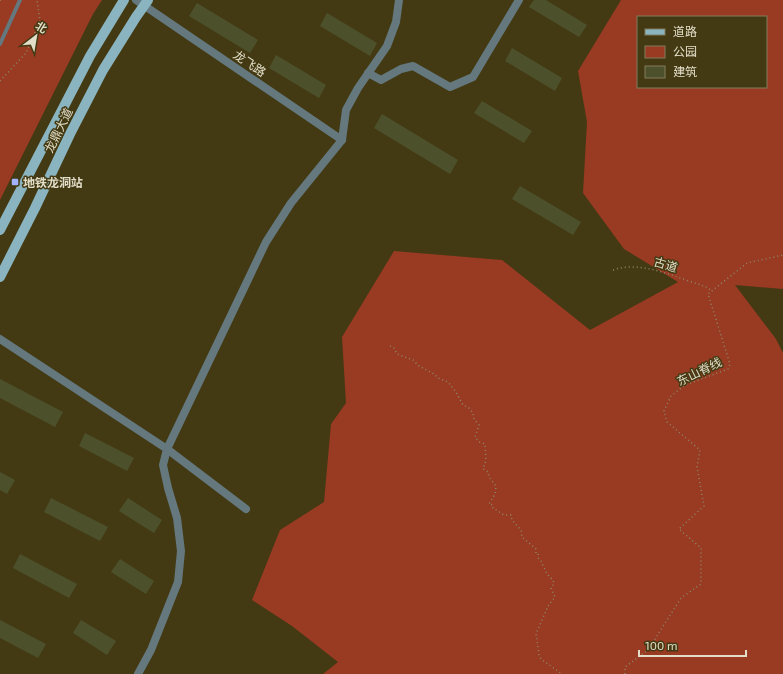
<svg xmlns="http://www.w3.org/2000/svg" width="783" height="674" viewBox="0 0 783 674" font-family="'Exo 2','Noto Sans SC',sans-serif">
	<rect width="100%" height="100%" fill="#433a13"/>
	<g fill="#993a23" fill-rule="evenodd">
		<path d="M0,0h102l-9,14 -93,186z"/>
		<path d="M621,0h162v289l-48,-4 41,54 7,14v321h-460l15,-12 -46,-36 -40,-26 28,-70 44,-28 7,-78 15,-21 -4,-66 52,-86 108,9 88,70 88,-48 -54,-33 -41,-56 4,-71 -9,-51zM638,17h128v70h-128z"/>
	</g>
	<g fill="#4c512c">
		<path d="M534,0h12l41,25 -8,12 -50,-30z"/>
		<path d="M197,3l61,37 -8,13 -61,-37z"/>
		<path d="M327,13l50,30 -7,13 -50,-30z"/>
		<path d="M512,48l50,30 -7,13 -50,-30z"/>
		<path d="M276,55l50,30 -7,13 -50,-30z"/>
		<path d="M482,101l50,30 -8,12 -50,-30z"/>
		<path d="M382,114l76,46 -8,14 -76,-46z"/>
		<path d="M520,186l61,36 -8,13 -61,-36z"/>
		<path d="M0,379l63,33 -8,15 -55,-29z"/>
		<path d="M85,433l49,25 -7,13 -48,-25z"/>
		<path d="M0,472l15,8 -8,14 -7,-4z"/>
		<path d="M51,498l57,29 -8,14 -56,-29z"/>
		<path d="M128,498l34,22 -8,13 -35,-22z"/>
		<path d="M20,554l57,30 -8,14 -56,-30z"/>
		<path d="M120,559l34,22 -8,13 -35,-22z"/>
		<path d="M0,620l46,24 -8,14 -38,-20z"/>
		<path d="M81,620l35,21 -9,14 -34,-22z"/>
	</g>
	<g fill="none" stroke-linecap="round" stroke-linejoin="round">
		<g stroke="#8f8869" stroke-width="1.5" stroke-dasharray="1 3" stroke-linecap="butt">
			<path d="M0,1v-1"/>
			<path d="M0,81l26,-28 14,-32 -3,-21"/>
			<path d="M613,270c29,-10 64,8 91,16l7,4"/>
			<path d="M390,346l4,2 3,6 16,6 6,6 15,8 4,4 10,4 8,10 7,13 6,3 4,5 1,6 5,6 -4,12 4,5 6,2 1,16 -3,9 5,3 1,5 7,9 -1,8 -6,10 4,1v3l11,7h7l1,5 9,10 1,7 14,12v5h2v4l3,3 6,13 6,6 1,3 -3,5 4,9 -7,9 -12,28 3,21 2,4 21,15"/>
			<path d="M625,674v-7l23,-17 33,-52 20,-14v-36l-22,-19 25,-23 -7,-39 3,-17 -33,-28 -3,-11 7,-15 14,-11 43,-16 2,-5 -22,-70 39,-31 36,-8"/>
		</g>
		<path stroke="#64787e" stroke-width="4" d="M0,44l20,-44"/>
		<g stroke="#64787e" stroke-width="8">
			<path d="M368,73l13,7 20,-11 12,-3 37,21 23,-10 46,-77"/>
			<path d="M342,140l4,-30 12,-22 29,-42 9,-24 3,-22"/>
		</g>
		<g stroke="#64787e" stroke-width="8">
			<path d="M136,0l206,140 -51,63 -25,39 -99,207 79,60"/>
			<path d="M0,339l167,110 -4,16 5,23 9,30 4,33 -3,31 -27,68 -13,24"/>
		</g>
		<g stroke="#8ab5c0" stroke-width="10">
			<path d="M0,230l90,-174 34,-56"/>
			<path d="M0,277l35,-69 35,-74 33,-64 33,-53 12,-17"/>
		</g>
	</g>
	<rect fill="#a3b2fd" stroke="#433a13" stroke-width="1.5" x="11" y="178" width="8" height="8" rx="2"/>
	<g text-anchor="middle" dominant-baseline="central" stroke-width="3" stroke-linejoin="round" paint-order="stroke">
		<g font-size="12" fill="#e3dec9" stroke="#433a13">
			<text transform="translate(250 63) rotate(34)">龙飞路</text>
			<text transform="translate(58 130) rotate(-64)">龙鼎大道</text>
			<text transform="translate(666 264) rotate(17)">古道</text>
			<text transform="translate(699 371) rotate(-26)">东山脊线</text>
		</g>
		<g font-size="12" font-weight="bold" fill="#e3dec9" stroke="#433a13" text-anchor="start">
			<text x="23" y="182">地铁龙洞站</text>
		</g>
	</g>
	<rect x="637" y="16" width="130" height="72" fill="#433a13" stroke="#837c5c"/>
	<rect x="645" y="29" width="20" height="6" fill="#8ab5c0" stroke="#837c5c"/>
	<text x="673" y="36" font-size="12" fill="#e3dec9">道路</text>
	<rect x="645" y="46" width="20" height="12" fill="#993a23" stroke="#837c5c"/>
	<text x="673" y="56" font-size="12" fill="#e3dec9">公园</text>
	<rect x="645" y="66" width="20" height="12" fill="#4c512c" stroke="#837c5c"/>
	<text x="673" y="76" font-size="12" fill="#e3dec9">建筑</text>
	<g transform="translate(36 36) rotate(31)" stroke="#433a13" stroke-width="3" paint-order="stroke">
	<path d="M0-3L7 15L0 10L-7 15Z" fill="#e3dec9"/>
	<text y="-6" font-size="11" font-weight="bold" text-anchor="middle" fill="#e3dec9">北</text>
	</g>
	<path d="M639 650v6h107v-6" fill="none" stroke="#e3dec9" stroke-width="2"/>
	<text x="645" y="650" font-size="12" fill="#e3dec9" stroke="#433a13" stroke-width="3" paint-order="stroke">100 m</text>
</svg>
